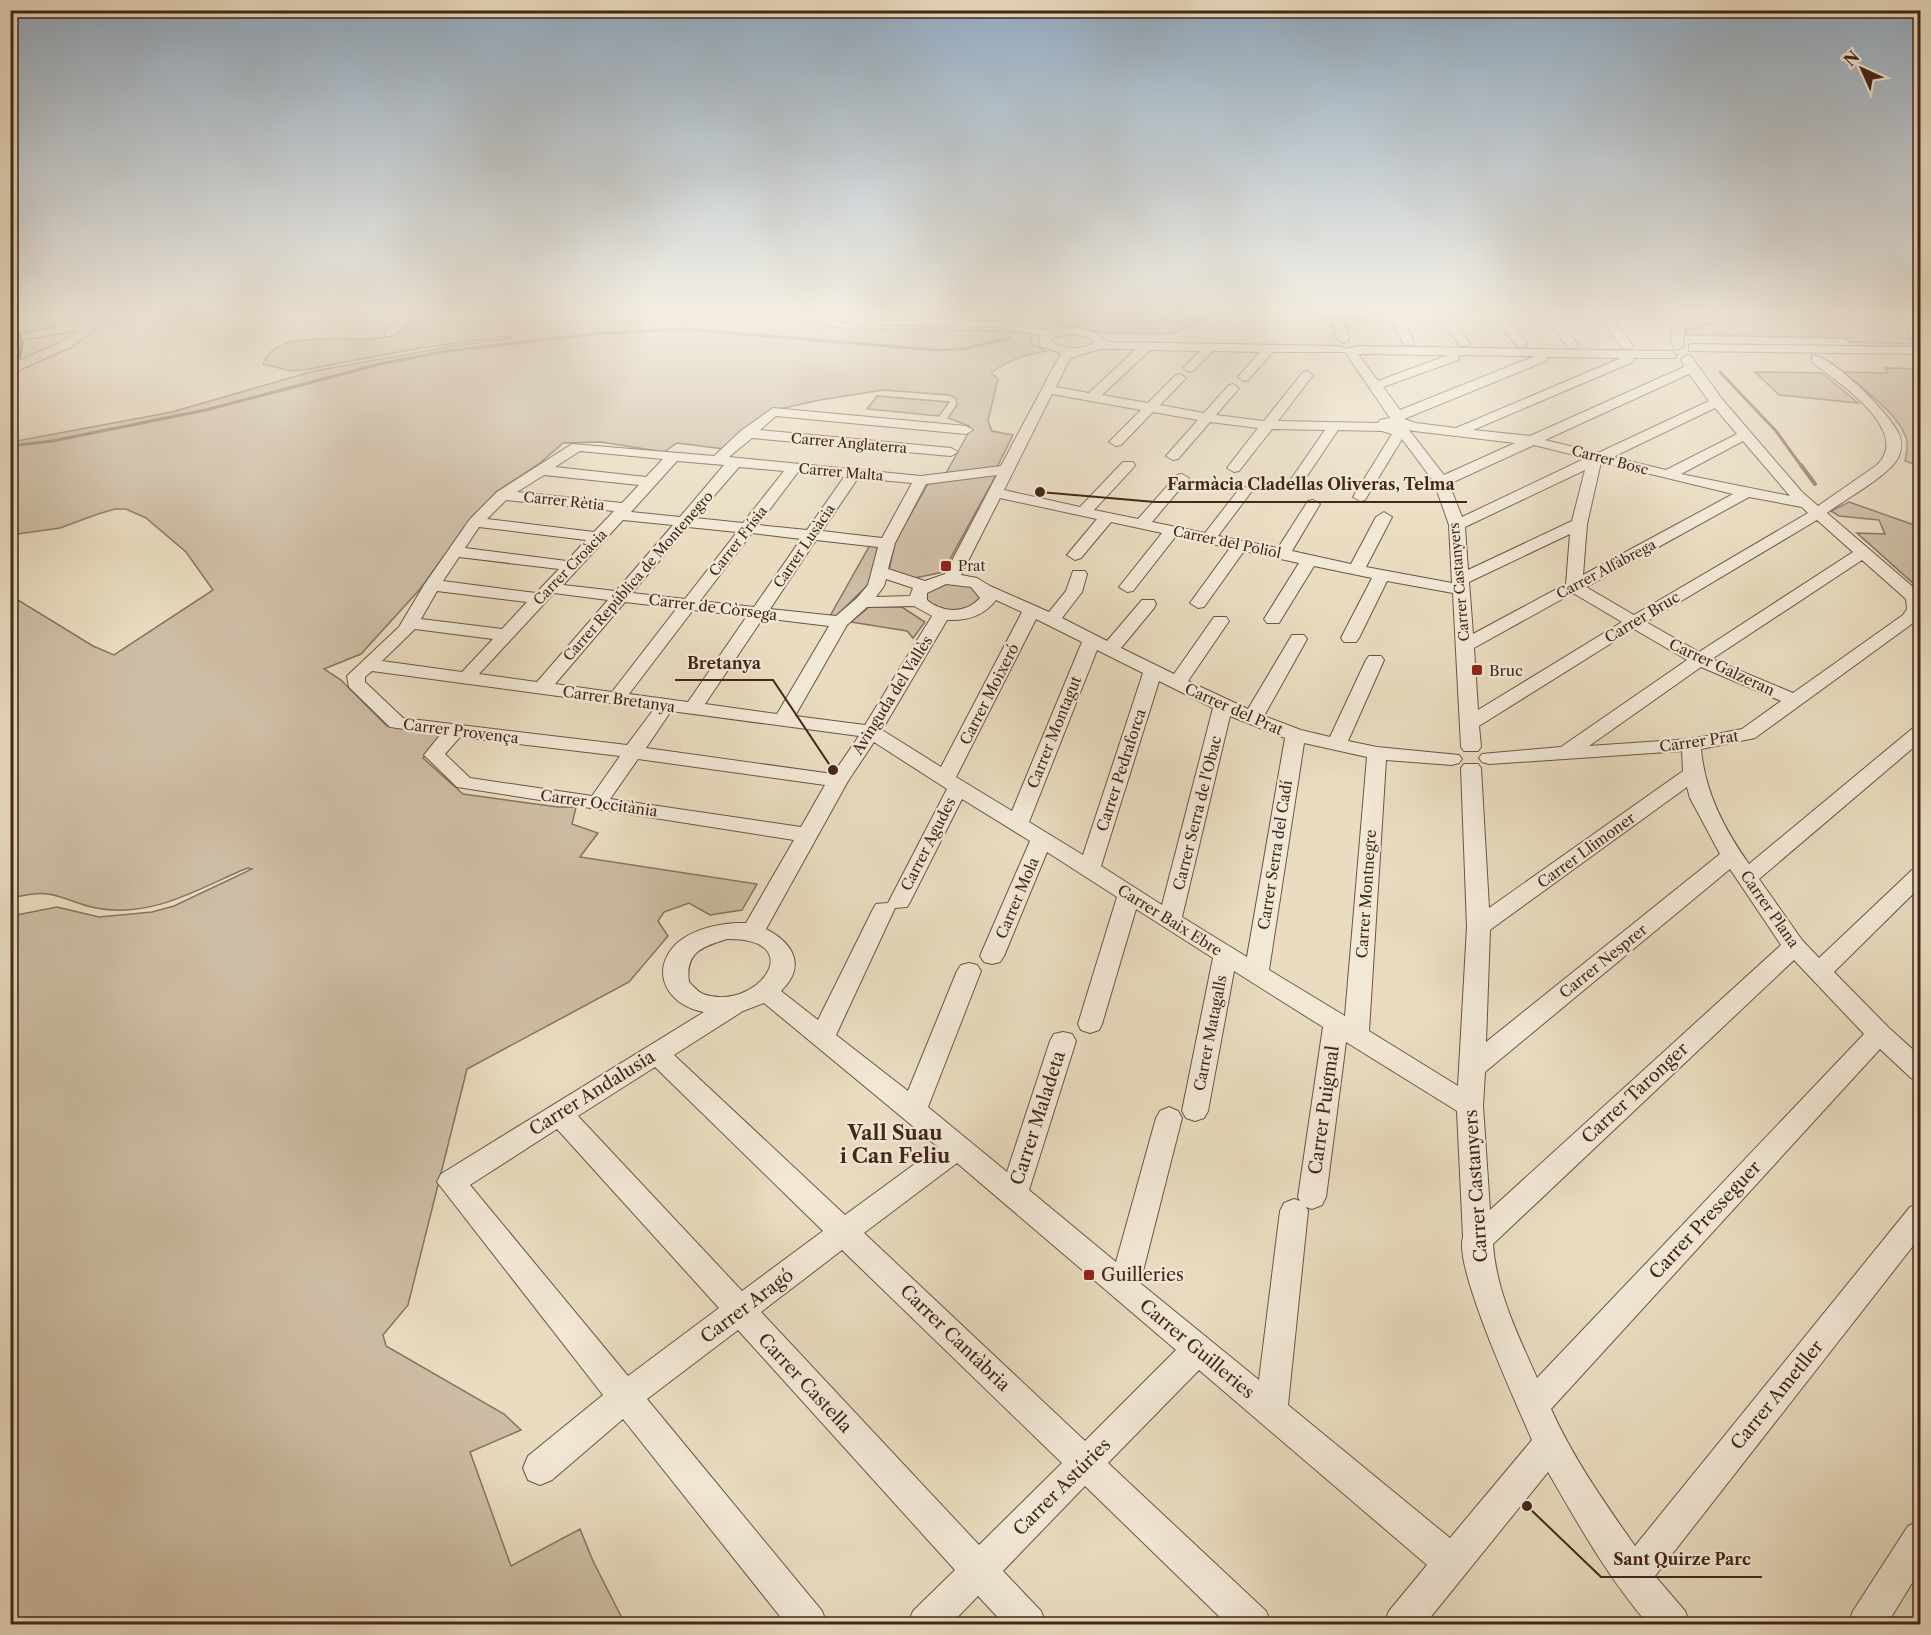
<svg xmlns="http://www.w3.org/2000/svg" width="1931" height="1635" viewBox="0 0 1931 1635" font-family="'Libre Caslon Text',serif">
	<rect width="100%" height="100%" fill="#e9dcc0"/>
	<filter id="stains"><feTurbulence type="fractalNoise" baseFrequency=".00333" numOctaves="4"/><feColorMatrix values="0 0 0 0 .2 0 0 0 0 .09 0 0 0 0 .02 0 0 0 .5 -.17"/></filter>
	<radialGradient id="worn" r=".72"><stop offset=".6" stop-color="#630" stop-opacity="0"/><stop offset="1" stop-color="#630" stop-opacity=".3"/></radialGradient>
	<g fill="#cdbda4" stroke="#887260" stroke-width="1.5">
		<path d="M421,311h26l-10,10 149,1 45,-11h127l84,17 158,3 32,3 -1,10 15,7c-22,4 -37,9 -55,22l7,6 -10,42 4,10 21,4 -16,32 -52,8 25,-45 -1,-4 -21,-8 9,-13 -1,-7 -7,-3 -66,-5 -63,10 -50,11 -46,38 -47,-6 -13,9 -63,-10 -38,1 -24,21 -43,28 -41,49 -34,47 -60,66 -37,15 17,11 46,46 59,8 -23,24 40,36 95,13h18l-4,17 26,9 -18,24 177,27 -15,26 -32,5 -21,-12 -25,9 -6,9 10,15 -39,46 -162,87 -59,236 -25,30 3,11 118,68 17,16 -51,22 41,114 69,-37 13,32 32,63h-614v-708l46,-9 42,10 53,-5 22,-6 78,-37 -4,-1 -8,3c-47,21 -91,47 -144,37 -17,-3 -32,-12 -49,-14 -11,-2 -25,2 -36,4l-1,-303 83,51 21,9 99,-65 -27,-38 -40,-34 -20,-9h-11l-17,5 -38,14 -49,7v-93l161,-30 142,-41 140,-25 57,-8 -3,-2 -88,12 -116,22 -13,1 -28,-7c14,-41 96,-16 130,-29 11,-4 20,-16 28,-24z"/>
		<path d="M1049,311h174l-52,23 -67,-1 -42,-7z"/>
		<path d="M1715,311h195l-7,10 10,23 -63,-2 -6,-4 -158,-3 1,-9z"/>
		<path d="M1885,368l35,1v97l-15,-5c1,-6 3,-14 2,-19 -5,-26 -44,-53 -64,-70l45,1z"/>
		<path d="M1755,372l67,1 36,30 -79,-8z"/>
		<path d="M877,396l72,6 -10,14 -72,-7z"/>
		<path d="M996,475l-53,97 -28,6 -26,-8 6,-28 34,-60z"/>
		<path d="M1849,502l71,25v59l-6,-2 -57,-51 28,1 -6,-14 -40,-4 -8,-5z"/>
		<path d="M870,545l9,2 -11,38 -32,31h-6z"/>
		<path d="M967,583l17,12 -10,13 -28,3 -21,-9v-10l12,-8z"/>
		<path d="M869,607h33l23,15 -12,16 -6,-7 -56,-9z"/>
	</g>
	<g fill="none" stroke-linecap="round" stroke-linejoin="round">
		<g stroke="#856e5c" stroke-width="3">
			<path d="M1092,312l5,-1"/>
			<path d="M1694,329l53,-18"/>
			<path d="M1720,372l56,59 26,36"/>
			<path d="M10,446l42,-5 154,-31 178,-47 64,-12 145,-17 90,-5 253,21 27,-1 47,-11"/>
		</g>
		<path stroke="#856e5c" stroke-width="4" d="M1801,465l14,19"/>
		<defs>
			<g id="minor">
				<path d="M130,311h18l-2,2 -49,13 -1,3 -25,18 -61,27v-9l53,-24 17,-11 -70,12v-7l72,-12z"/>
				<path d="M410,311h12l-29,25h-8v-4z"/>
				<path d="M450,311l119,3 17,-3h24c-19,16 -123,8 -152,7l-4,-1z"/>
				<path d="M802,311h20l35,7 144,3 47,9 -16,-19h12l17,18c17,-3 34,0 46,13l233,4 5,3 13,-3 313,5 6,4 -2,3h-41l-1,4 -160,68 57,6 154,-69 -3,-8 6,-4 4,1 31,43 80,93 16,14 59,-41c36,-35 -41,-84 -65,-103v-6c17,-4 80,60 87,78 3,8 3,14 0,22 -8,19 -54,43 -72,57l93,80v25l-165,120 -54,11c4,43 23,80 48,115l164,-136 7,-2v16l-161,137 43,61 17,18 93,-88 8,-2v19l-86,85 54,55 32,29v25l-9,-3 -31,-29 -329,360c22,49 53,93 84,137l275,-339 10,-3v33l-265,339 30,35 5,13h-42c-39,-45 -70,-100 -100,-152l-123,152h-41l5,-13 38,-46 -228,-195 -91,93 158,148 5,13h-44l-142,-138 -82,85 38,40 5,13h-42l-26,-28 -27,28h-43l5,-13 42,-41 -217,-240 -91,69 175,212 5,13h-41l-163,-205 -71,61 -12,5 -12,-5 -5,-12 5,-12 75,-61 -166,-213 4,-8 263,-162c-35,-6 -56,-39 -28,-68 17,-16 48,-22 70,-21l48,-83 -337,-53 -33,-32 17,-21 -51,-7 -41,-40 -2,-11 52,-49 25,-42 46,-66 27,-27 75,-48 142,12 28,-26 31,-22 193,18 7,4 -7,4 -190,-18 -16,14 191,18 7,4 -7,4 -199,-18 -23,19 192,19 80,-10 60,-113 -21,-7 -2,-6 4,-4 -41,-9 -144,-3 -54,-11zM1070,334l18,3 6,5c-13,9 -30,7 -44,-1l5,-4zM1100,349h36l-47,44 -33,-6 14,-29zM1150,350l50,1 -17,17 6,4 4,-1 20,-20 47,1 -22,25 6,4 4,-1 25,-28h72l45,66 -10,2 -2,3 -100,-2 35,-46 -6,-4 -4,1 -39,49 -48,-6 23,-27 -6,-4 -4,1 -25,28 -44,-8 26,-27 -6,-4 -4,1 -28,28 -46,-8zM1358,354l90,1 -70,26zM1459,355l76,1 -135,54 -17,-23 75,-27zM1547,357l74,1 -165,70 -40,-5 -12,-4 142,-58zM1689,374l20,27 -111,52 -53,-13zM1052,394l89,16 -32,32 7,4 5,-1 32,-33 45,8 -32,36 7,4 5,-1 32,-37 48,6 -31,40 7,4 5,-1 33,-42 53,1 -36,52 7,4 5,-1 37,-55 44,1 10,3 -39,63 7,4 5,-1 37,-61 32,43 15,43 3,58 -86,-16 26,-50 -8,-5 -8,5 -25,47 -59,-13 28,-47 -7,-4 -5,1 -30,47 -60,-12 34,-45 -7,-4 -5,1 -35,45 -53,-11 37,-44 -7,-4 -5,1 -39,44 -44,-9 39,-42 2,-3 -2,-3h-10l-43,45 -76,-17zM1715,408l22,26 -71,36 -53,-13zM1409,430l5,1 101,12 -71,32zM1743,441l47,55 -109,-22zM1534,445l52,13 -124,59 -13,-33zM580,451l83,8 -17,18 -91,-10zM677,461l47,4 -44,52 -49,-5zM1601,462l132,32 -150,81 4,-51zM739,467l45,4 -41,52 -48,-5zM1585,470l-13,51 -104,49 -3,-43zM798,472l46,5 -37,53 -49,-5zM544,475l95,10 -17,18 -105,-11zM997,475l-52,99 -20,7 -37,-12 7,-26 31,-59zM858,478l54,5 -30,55 -60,-7zM1749,497l53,10 6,6 -174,102 -48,-28zM1000,498l97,21 -30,36 8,5 6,-2 30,-36 51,11 -43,54 8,5 6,-1 43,-55 54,12 -40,55 8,5 6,-1 40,-56 55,12 -35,56 3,4h12l35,-57 58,12 -31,60 3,4h12l3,-4 28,-57 66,12 8,154 3,4h14l3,-4 -2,-21 155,-97 53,31 -126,87 -79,7 -3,4 3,4 7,2 193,-13 1,20 -194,137 -8,-140 -3,-4h-14l-3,4 6,159 -9,159 -89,-55 17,-271 66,5 7,-2 3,-4 -3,-4 -82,-8 -29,-6 36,-81 -3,-4h-12l-3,4 -36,77 -29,-7 -37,-14 43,-77 -3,-4h-12l-44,74 -60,-28 41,-60 -3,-4h-12l-40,57 -53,-26 33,-40 2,-4 -2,-4h-12l-35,41 -45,-23 20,-26 5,-18 -2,-3h-12l-7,20 -17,21 -59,-26 -13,-8 -16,-3zM506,500l108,11 -20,21 -107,-13zM623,520l50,5 -57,66 -53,-6zM1817,520l36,32 -154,100 -53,-30zM479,527l107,13 -19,21 -102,-13zM688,527l49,5 -52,67 -53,-6zM752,533l49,6 -47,68 -54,-6zM1570,534l-4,50 -93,50 -4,-52zM816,540l62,7 -10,38 -11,13 -21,18 -66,-7zM459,557l100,12 -23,24 -93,-12zM1862,560l44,39 1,10 -4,6 -110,78 -81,-34zM886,579l27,9 -3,8 -34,1 8,-11zM946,584l25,3 9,11c-14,16 -38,15 -53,2v-7zM437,591l90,11 -25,27 -81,-10zM554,593l54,7 -71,82 -58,-8zM1573,593l49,29 -144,88 -4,-62zM996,600l26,12 -81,155 -59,-37 65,-110c20,1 37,-4 49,-20zM625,602l52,6 -65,84 -57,-8zM914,606l18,10 -67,109 -70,-9 52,-91 20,-18zM693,610l54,6 -59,86 -59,-8zM763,618l66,8 -52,88 -72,-10zM1036,619l46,23 -70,169 -56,-34zM415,629l78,10 -31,33 -80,-11zM1097,650l46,23 -60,182 -54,-33zM1701,667l80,34 -39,28 -51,10 -102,7zM372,671l282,38 -27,36 -224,-27 -38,-36v-5zM1159,681l54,27 -51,197 -61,-39zM671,711l188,25 -26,38 -187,-26zM1230,716l55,22 -38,219 -65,-40zM460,737l160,19 -28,40 -122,-18 -25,-24zM874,742l73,47 -59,114 -12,1 -3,5 -55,111 -37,-29c26,-25 12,-48 -15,-62l82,-148zM1304,743l63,14 -22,259 -76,-46zM638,759l187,26 -24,42 -191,-28zM1687,787l3,11 30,56 -234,188 4,-112zM962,799l68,42 -50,115 4,6 8,2 8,-2 4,-6 43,-104 70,45 -39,127 3,6 9,3 9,-3 3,-6 34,-115 77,49 -31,153 4,7 9,3 9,-3 4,-7 26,-140 89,56 -25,170 2,4 -6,-2 -10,4 -4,8 -21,169 -119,-97 42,-165 -4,-7 -9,-4 -9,4 -4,7 -40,144 -87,-72 47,-149 -4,-7 -9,-2 -9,2 -4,7 -43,131 -79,-65 53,-136 -4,-6 -8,-2 -8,2 -4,6 -49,120 -72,-56 59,-127 12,-1 3,-5zM1730,869l51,76 -291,265 -7,-104 2,-34zM727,939c84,-1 30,74 -24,55 -5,-2 -10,-8 -14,-12 -4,-29 12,-35 38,-43zM1794,960l70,74 -327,344c-19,-43 -41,-87 -44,-134zM764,1003l174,144 -93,68 -171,-160 69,-44zM1346,1042l111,69 6,126c-10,30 55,170 69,203l-82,98 -162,-133 20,-194 -2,-4 6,2 10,-4 4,-8zM655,1067l168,164 -81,60 -164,-175zM557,1129l162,179 -91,68 -158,-191zM957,1163l219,187 -91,91 -221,-208zM842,1250l220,213 -83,82 -218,-233z"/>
				<path d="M1328,311h12l9,28 -2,2 -4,2 -6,-4z"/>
				<path d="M1387,311h11l16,31 -2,3h-8z"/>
				<path d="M1439,311h10l5,10 16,22 -2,3h-8l-18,-25z"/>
				<path d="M1489,311h11l26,30v6h-8z"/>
				<path d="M1546,311h11l-2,3 23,31 -2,3h-8l-25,-34z"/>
				<path d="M1616,311h13l-13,9v4l17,22 -2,3h-8l-19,-25 3,-8z"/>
				<path d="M1694,311h14c-15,14 -27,9 -24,35l-6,4 -4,-1c-8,-20 4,-30 20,-38z"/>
				<path d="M1693,344l227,3v7l-231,-3v-6z"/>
				<path d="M1920,1521v49l-33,54h-39l5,-13 55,-85z"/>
			</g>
		</defs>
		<use href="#minor" stroke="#6d5444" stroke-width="2"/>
		<use href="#minor" fill="#f1e8d6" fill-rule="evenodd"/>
	</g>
	<path fill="#6c5d4f" stroke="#44261b" stroke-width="1.5" d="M17,327l6,15 -3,16 -10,4v-18z"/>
	<path fill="#9a8571" stroke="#44261b" stroke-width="1.5" d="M10,327h7l-3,15 -4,2z"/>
	<linearGradient id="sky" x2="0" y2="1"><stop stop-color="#92abc2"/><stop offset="0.58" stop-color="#f5efe3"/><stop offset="1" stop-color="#f5efe3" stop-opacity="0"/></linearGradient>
	<rect width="1931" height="540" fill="url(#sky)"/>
	<g fill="#8f2418" stroke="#f1e8d6" stroke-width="2">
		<rect x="940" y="560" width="12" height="12" rx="3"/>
		<rect x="1471" y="664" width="12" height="12" rx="3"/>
		<rect x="1083" y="1269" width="12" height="12" rx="3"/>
	</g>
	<g text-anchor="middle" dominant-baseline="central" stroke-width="4.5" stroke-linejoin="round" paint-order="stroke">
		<g font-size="14" fill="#44261b" stroke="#f1e8d6">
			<text transform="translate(849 443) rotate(5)">Carrer Anglaterra</text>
			<text transform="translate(1610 460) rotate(15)">Carrer Bosc</text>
			<text transform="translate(841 472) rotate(5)">Carrer Malta</text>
			<text transform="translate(564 501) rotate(6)">Carrer Rètia</text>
			<text transform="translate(738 541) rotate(-52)">Carrer Frísia</text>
			<text transform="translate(1227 542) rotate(12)">Carrer del Poliol</text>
			<text transform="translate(804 546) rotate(-56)">Carrer Lusàcia</text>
			<text transform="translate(570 567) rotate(-46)">Carrer Croàcia</text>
			<text transform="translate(1606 569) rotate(-28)">Carrer Alfàbrega</text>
			<text transform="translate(638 576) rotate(-49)">Carrer República de Montenegro</text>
			<text transform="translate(1459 582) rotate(-95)">Carrer Castanyers</text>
		</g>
		<g font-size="14" fill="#44261b" stroke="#f1e8d6" text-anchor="start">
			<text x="958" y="566">Prat</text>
		</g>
		<g font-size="15" fill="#44261b" stroke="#f1e8d6">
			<text transform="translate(713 607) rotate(7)">Carrer de Còrsega</text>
			<text transform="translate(1642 617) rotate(-31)">Carrer Bruc</text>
			<text transform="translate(1722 667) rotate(25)">Carrer Galzeran</text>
			<text transform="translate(989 694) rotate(-63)">Carrer Moixeró</text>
			<text transform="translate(892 695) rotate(-58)">Avinguda del Vallès</text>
			<text transform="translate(619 699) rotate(8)">Carrer Bretanya</text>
			<text transform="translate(1234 709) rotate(24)">Carrer del Prat</text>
			<text transform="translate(461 731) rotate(7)">Carrer Provença</text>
			<text transform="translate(1054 732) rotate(-68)">Carrer Montagut</text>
			<text transform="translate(1699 741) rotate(-8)">Carrer Prat</text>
			<text transform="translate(1121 770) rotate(-72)">Carrer Pedraforca</text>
			<text transform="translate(599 803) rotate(8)">Carrer Occitània</text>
			<text transform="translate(1197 813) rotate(-76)">Carrer Serra de l'Obac</text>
			<text transform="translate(928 844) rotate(-63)">Carrer Agudes</text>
			<text transform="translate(1586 850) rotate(-36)">Carrer Llimoner</text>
			<text transform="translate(1275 855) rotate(-81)">Carrer Serra del Cadí</text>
			<text transform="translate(1366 894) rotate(-86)">Carrer Montnegre</text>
			<text transform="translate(1017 898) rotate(-67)">Carrer Mola</text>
			<text transform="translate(1770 909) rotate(55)">Carrer Plana</text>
			<text transform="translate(1170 920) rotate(32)">Carrer Baix Ebre</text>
			<text transform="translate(1603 961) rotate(-39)">Carrer Nesprer</text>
			<text transform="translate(1210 1033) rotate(-79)">Carrer Matagalls</text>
		</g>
		<g font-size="15" fill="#44261b" stroke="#f1e8d6" text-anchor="start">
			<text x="1489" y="670">Bruc</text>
		</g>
		<g font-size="18" fill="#44261b" stroke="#f1e8d6">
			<text transform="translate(592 1093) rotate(-32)">Carrer Andalusia</text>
			<text transform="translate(1635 1093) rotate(-43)">Carrer Taronger</text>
			<text transform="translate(1324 1110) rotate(-82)">Carrer Puigmal</text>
			<text transform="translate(1038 1118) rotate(-72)">Carrer Maladeta</text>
			<text transform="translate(1476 1186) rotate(-94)">Carrer Castanyers</text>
			<text transform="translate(1705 1220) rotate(-47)">Carrer Presseguer</text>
			<text transform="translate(747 1306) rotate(-37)">Carrer Aragó</text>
			<text transform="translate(955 1338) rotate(44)">Carrer Cantàbria</text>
			<text transform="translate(1197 1349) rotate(40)">Carrer Guilleries</text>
			<text transform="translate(805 1383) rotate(47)">Carrer Castella</text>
			<text transform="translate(1777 1395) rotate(-51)">Carrer Ametller</text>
			<text transform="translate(1062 1487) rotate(-45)">Carrer Astúries</text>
		</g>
		<g font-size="18" fill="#44261b" stroke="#f1e8d6" text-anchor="start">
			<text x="1101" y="1275">Guilleries</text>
		</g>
		<g font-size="20" font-weight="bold" fill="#44261b" stroke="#f1e8d6">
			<text x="895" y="1133">Vall Suau<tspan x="895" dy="23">i Can Feliu</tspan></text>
		</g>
	</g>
	<path fill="none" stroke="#44261b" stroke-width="2" d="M1040 492L1155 502H1467M833 770L773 680H675M1527 1506L1601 1577H1762"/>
	<g fill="#44261b" stroke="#f1e8d6" stroke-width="2">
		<circle cx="1040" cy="492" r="6"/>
		<circle cx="833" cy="770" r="6"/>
		<circle cx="1527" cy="1506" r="6"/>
	</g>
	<g font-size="16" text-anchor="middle" font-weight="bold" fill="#44261b" stroke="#f1e8d6" stroke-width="4.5" stroke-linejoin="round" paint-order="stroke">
		<text x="1311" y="490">Farmàcia Cladellas Oliveras, Telma</text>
		<text x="724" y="669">Bretanya</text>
		<text x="1682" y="1565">Sant Quirze Parc</text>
	</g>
	<rect width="1931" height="1635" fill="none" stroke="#e9dcc0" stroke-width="36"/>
	<rect x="12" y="12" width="1907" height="1611" fill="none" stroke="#44261b" stroke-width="3"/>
	<rect x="18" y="18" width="1895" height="1599" fill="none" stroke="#44261b" stroke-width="1.5"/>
	<g transform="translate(1862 69) rotate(315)" stroke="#f1e8d6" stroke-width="4.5" paint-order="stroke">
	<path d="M0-4.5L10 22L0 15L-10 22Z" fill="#44261b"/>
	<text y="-9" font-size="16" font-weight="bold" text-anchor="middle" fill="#44261b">N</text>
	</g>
	<rect width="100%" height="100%" filter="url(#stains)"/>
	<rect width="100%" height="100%" fill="url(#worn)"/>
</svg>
